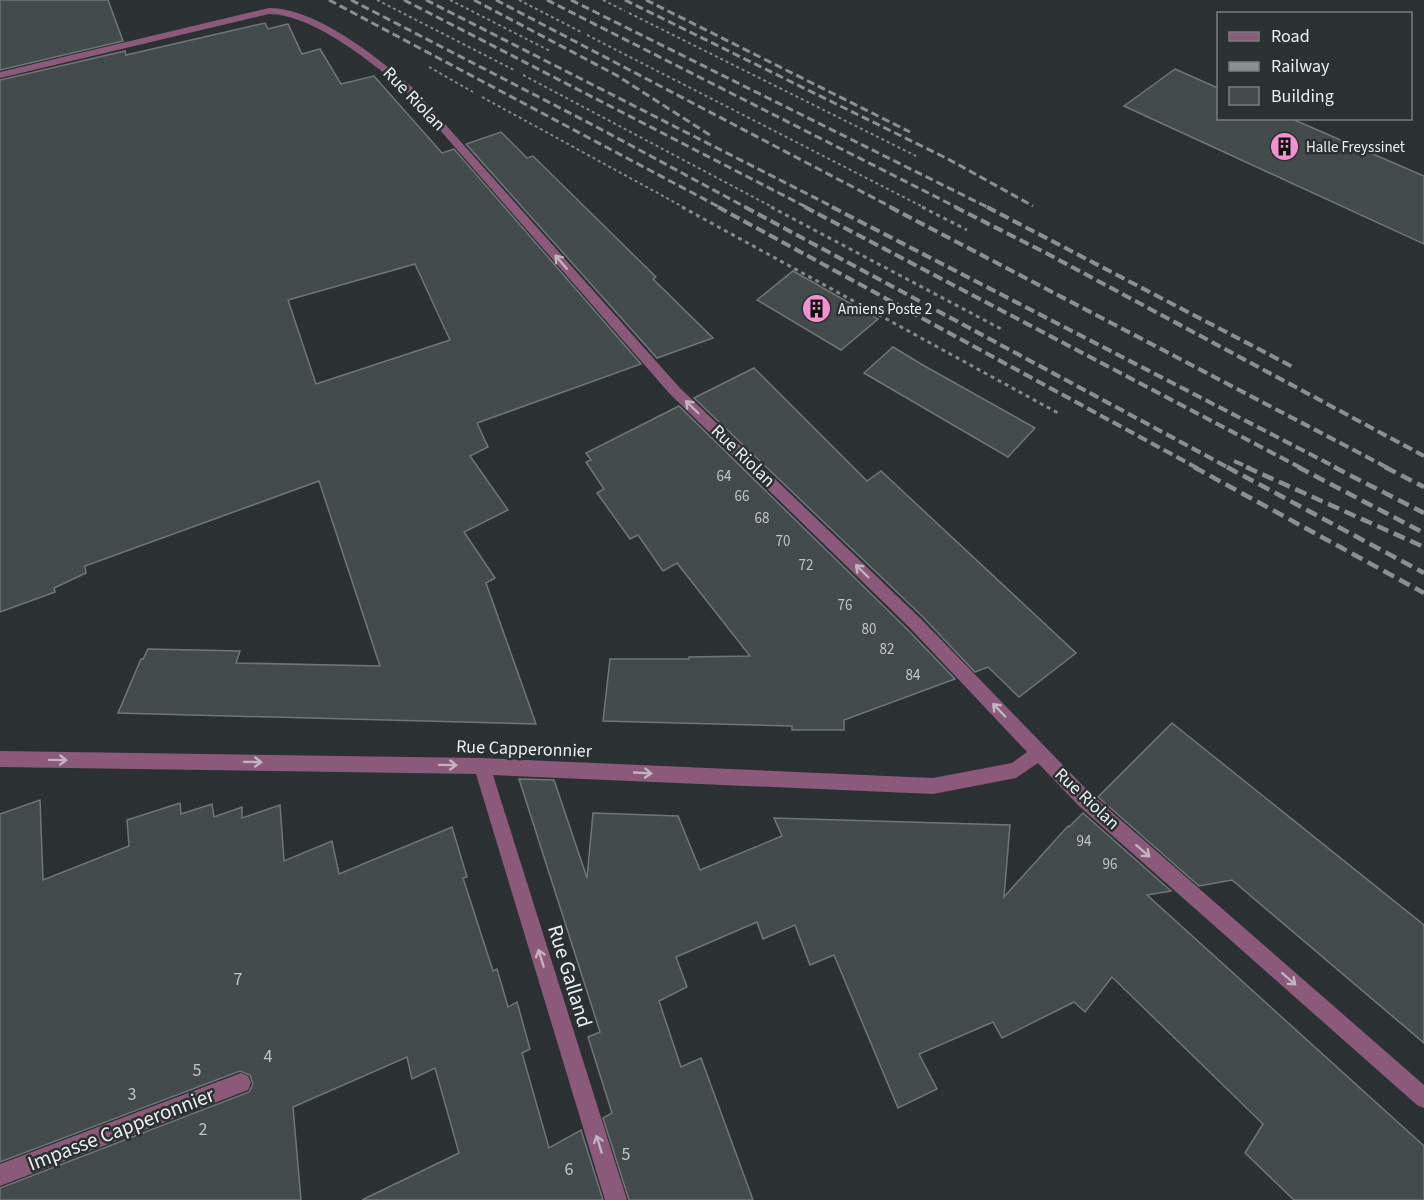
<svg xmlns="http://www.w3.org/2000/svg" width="1424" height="1200" viewBox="0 0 1424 1200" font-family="'Source Sans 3',sans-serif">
	<rect width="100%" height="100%" fill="#2b3133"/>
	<g fill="#434a4b" stroke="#6f7678" stroke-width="1.5" fill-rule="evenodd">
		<path d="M0,0h108l15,41 -123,29z"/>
		<path d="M265,23l3,6 20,-5 14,30 18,-5 21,35 33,-8 68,77 12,-4 187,215 -164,59 11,24 -18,9 38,54 -44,22 31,46 -9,5 50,141 -418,-11 23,-54h2l5,-10 92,2 -4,12 144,3 -61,-185 -234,85 1,7 -32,15 1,4 -55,20v-532l125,-29 1,4zM415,264l35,76 -134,44 -28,-84z"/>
		<path d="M1175,69l43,19v30h72l134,58v68l-300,-138z"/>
		<path d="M501,132l26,26 6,-2 123,121 -3,2 60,59 -56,20 -191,-214z"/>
		<path d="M793,271l85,48 -37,31 -84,-50z"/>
		<path d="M893,347l28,17 114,64 -27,29 -144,-84z"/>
		<path d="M754,368l113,113 14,-10 195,182 -57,44 -31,-30 -13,5 -53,-56 -228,-218z"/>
		<path d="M679,406l229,224 47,49 -111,41v10h-52v-4l-189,-5 7,-62h79v-2l61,-1 -73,-93 -14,8 -25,-36 -8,4 -33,-46 7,-4 -18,-27 5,-2 -5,-7z"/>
		<path d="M1172,723l252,202v118l-192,-163 -33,6 -101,-89z"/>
		<path d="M519,779l35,1 33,98 6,-65 85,3 22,54 82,-34 -8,-18 236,7 -6,72 64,-71 1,1 14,-14 88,78 -24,4 277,251v54h-130l-49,-47 18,-29 -151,-147 -27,35 -11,-10 -72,36 -9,-16 -74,32 18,35 -39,19 -64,-153 -24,10 -15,-40 -32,14 -6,-17 -81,35 11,30 -28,14 22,66 20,-9 52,142h-124l-26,-82 9,-5 -24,-76 12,-5z"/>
		<path d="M40,800l3,80 86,-34 -2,-26 53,-17 1,11 31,-10 2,13 28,-10v11l38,-13 4,56 48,-20 7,33 113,-47 15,50 -4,1 30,93 4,-2 11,38 9,-5 13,47 -8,4 27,95 32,-18 22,70h-241l97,-47 -24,-85 -23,11 -5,-22 -114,50 8,93h-301v-12l249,-96 4,-8 -3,-9 -10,-4 -240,91v-348z"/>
	</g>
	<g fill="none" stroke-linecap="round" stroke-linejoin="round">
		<g stroke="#84898a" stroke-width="2" stroke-dasharray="3 3" stroke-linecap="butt">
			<path d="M377,0l137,70"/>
			<path d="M450,0l100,51"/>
			<path d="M519,0l64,33"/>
			<path d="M603,0l22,11"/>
			<path d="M629,13l287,143"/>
			<path d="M587,35l338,173"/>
			<path d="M429,67l44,25"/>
			<path d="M523,75l251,133"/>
			<path d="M482,97l203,111"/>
		</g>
		<g stroke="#84898a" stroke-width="3" stroke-dasharray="4 4" stroke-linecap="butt">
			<path d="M682,207l376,206"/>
			<path d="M771,207l232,123"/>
			<path d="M922,207l45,23"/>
		</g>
		<g fill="#8b5979" fill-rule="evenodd">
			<path d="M269,8c47,0 108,49 143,79l267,300 241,231 171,176 333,291v23l-7,-3 -338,-299 -41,-43 -22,15 -83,16 -440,-19 134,425h-22l-129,-426 -476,-7v-16l482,7 451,20 79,-15 15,-11 -117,-124 -241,-235 -263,-302c-33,-28 -94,-77 -137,-77l-269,64v-6z"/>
			<path d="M241,1073l7,3 3,7 -3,7 -248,96v-22z"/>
		</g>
		<g stroke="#8a8f90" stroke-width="3" stroke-dasharray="8 4" stroke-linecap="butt">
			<path d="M329,0l392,208"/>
			<path d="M351,0l242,125 154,83"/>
			<path d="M404,0l404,208"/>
			<path d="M426,0l409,208"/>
			<path d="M474,0l142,75 97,62"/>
			<path d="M496,0l397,208"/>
			<path d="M547,0l411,208"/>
			<path d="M571,0l418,208"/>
			<path d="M625,0l323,159 85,47"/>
			<path d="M646,0l264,132"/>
		</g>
		<g stroke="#8a8f90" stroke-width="4" stroke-dasharray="10 4.5" stroke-linecap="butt">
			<path d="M718,207l479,261"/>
			<path d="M745,207l484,261"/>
			<path d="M805,207l496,261"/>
			<path d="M832,207l505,261"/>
			<path d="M890,207l498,261"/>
			<path d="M955,207l91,46 378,203"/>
			<path d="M987,207l306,160"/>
			<path d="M1234,461l16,7"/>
		</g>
		<g stroke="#8a8f90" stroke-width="4.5" stroke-dasharray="12 6" stroke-linecap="butt">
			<path d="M1194,467l230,126"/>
			<path d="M1227,467l197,106"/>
			<path d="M1246,467l178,80"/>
			<path d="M1298,467l126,66"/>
			<path d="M1334,467l90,46"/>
			<path d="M1385,467l39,20"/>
		</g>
	</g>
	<defs><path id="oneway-shaft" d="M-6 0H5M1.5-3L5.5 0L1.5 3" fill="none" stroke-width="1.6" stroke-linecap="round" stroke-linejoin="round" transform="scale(1.5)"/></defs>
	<g stroke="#c3b2bf">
		<use href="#oneway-shaft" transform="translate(561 262) rotate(-131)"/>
		<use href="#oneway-shaft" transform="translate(692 407) rotate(-136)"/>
		<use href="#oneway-shaft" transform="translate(862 571) rotate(-136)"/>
		<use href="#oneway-shaft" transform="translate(999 710) rotate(-134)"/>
		<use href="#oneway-shaft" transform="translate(58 760) rotate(1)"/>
		<use href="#oneway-shaft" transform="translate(253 762) rotate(1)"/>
		<use href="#oneway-shaft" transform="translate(448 765) rotate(1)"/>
		<use href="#oneway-shaft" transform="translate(643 773) rotate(3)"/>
		<use href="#oneway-shaft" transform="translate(1143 851) rotate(41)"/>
		<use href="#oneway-shaft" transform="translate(541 958) rotate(-107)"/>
		<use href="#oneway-shaft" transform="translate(1289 979) rotate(41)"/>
		<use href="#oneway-shaft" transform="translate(599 1144) rotate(-107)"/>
	</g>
	<defs>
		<symbol id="building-disc" viewBox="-11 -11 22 22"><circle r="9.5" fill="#f591d1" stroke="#2b3133"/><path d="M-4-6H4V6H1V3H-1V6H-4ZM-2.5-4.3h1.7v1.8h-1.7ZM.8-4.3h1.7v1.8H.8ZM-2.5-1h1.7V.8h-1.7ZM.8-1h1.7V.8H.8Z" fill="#111"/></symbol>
	</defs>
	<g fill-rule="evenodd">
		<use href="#building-disc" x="1268" y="130" width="33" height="33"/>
		<use href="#building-disc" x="800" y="292" width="33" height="33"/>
	</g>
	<g text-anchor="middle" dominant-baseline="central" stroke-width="5" stroke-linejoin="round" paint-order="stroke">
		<g font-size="15" fill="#e9eeee" stroke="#2b3133" text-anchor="start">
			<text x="1306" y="147">Halle Freyssinet</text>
			<text x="838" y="309">Amiens Poste 2</text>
		</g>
		<g font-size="15" fill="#c0c5c5">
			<text x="724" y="476">64</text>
			<text x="742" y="496">66</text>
			<text x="762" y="518">68</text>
			<text x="783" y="541">70</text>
			<text x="806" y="565">72</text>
			<text x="845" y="605">76</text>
			<text x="869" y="629">80</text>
			<text x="887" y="649">82</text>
			<text x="913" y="675">84</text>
			<text x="1084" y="841">94</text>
			<text x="1110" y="864">96</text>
		</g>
		<g font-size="18" fill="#e9eeee" stroke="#2b3133">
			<text transform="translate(414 99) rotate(46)">Rue Riolan</text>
			<text transform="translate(743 456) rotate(44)">Rue Riolan</text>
			<text transform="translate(524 749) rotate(2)">Rue Capperonnier</text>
			<text transform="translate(1087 799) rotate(43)">Rue Riolan</text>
		</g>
		<g font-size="18" fill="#c0c5c5">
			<text x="238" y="979">7</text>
			<text x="268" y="1056">4</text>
			<text x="197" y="1070">5</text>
			<text x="132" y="1094">3</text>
			<text x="203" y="1129">2</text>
			<text x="626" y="1154">5</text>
			<text x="569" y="1169">6</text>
		</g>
		<g font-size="21" fill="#e9eeee" stroke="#2b3133">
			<text transform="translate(570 976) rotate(73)">Rue Galland</text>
			<text transform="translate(121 1129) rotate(-21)">Impasse Capperonnier</text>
		</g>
	</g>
	<rect x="1217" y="12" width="195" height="108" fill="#2b3133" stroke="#777d7e" stroke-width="1.5"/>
	<rect x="1229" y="32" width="30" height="9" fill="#8b5979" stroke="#777d7e" stroke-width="1.5"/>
	<text x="1271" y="42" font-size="18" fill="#e9eeee">Road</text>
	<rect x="1229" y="62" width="30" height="9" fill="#8a8f90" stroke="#777d7e" stroke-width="1.5"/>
	<text x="1271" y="72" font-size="18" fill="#e9eeee">Railway</text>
	<rect x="1229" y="87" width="30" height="18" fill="#434a4b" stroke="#777d7e" stroke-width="1.5"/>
	<text x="1271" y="102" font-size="18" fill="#e9eeee">Building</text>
</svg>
